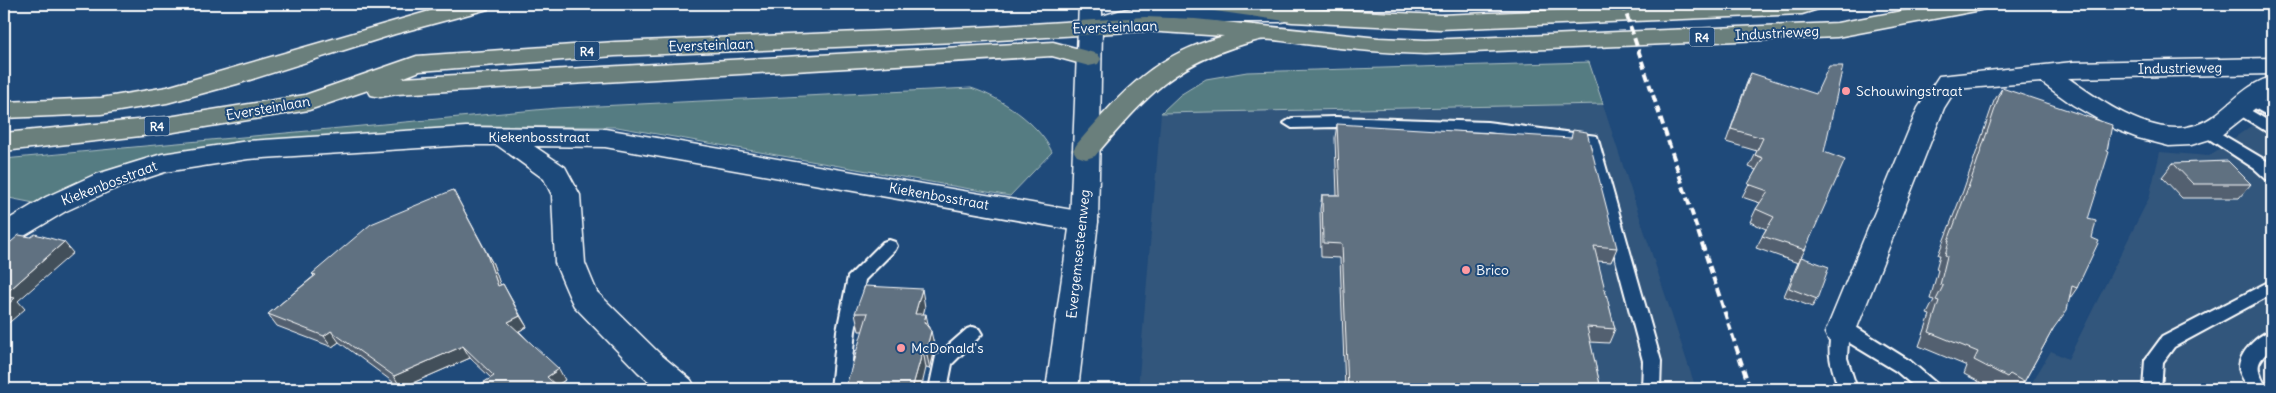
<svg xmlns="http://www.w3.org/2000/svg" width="2276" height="393" viewBox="0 0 2276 393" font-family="Delius,sans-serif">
	<rect width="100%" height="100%" fill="#1f4a7a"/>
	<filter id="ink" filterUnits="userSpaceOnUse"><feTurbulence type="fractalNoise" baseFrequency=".02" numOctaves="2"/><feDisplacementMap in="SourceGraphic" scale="10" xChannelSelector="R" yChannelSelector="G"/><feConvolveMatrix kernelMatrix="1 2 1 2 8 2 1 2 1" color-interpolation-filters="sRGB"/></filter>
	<g filter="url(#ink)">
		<g fill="#32567c">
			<path d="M1589,62l107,327h-558l23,-276 19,-18 27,-17 40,-6z"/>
			<path d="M2272,111v278h-244l23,-38 17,8 81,-161 11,-46 49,4z"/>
		</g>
		<g fill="#547b82" stroke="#aabdc0">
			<path d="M1589,62l14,42 -442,9 19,-18 26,-16 41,-7z"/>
			<path d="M971,88c29,9 68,35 81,64l-42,44 -393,-69 -141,-1 -187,15 -115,13 -135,50 -35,-7v-38l553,-51z"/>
		</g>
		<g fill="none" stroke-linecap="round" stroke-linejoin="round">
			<defs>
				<g id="lane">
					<path d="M2249,94l23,12v12l-28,-16 -2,-3 2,-3z"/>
					<path d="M2238,103l34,20v12l-39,-24 -3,-3 3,-3z"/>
					<path d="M1336,117l151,5 110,14 64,225 -1,28h-18l1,-28 -58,-217 -98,-12 -151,-5 -44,1 -8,-5 8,-5z"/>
					<path d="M2208,126l59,35 5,5v14l-6,-1 -11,-10 -52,-34 -3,-4 3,-4z"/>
					<path d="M889,240l6,2 2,4 -2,4 -30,30 -10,51 -6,58h-18l6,-58 11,-54 35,-35z"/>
					<path d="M2272,280v14l-98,53 -11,15 -2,27h-18l2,-29 17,-23z"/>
					<path d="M1843,319l67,42 27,23 2,5h-22l-21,-18 -48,-29 -1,16 10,31h-18c-9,-25 -15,-45 -2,-68z"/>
					<path d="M973,327l6,2 3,5 -30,30 -5,25h-18l7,-33 31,-27z"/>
					<path d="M2272,330v18c-19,17 -15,19 -5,41h-18c-3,-6 -10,-15 -10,-22 1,-16 19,-32 33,-37z"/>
				</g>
				<g id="street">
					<path d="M2272,58v16l-204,4c40,28 100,72 147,37 18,-13 34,-33 57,-38v18l-52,41 -29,9 -22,1 -31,-8 -23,-9 -42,-24 -32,-23 -85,7 -12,19 -89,225 -4,8 -11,4 -11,-4 -4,-8 93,-225 21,-32 134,-14z"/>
					<path d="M466,127l139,2 479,83 10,3 4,7 -4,7 -10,3 -479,-85 -71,-1 31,21 15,28 5,68 12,29 63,62 31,26 5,9h-38l-20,-17 -64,-66 -4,-8 -15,-35 -3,-68 -8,-16 -47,-34h-31l-218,14 -83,13 -51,17 -48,22 -52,31 -10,3v-23l42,-25 48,-22 68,-21 86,-13z"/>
				</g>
				<path id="secondary" d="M1079,4h23v12c46,-16 71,-10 118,-8 20,1 41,0 61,0l8,2 4,5 -4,5 -8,2h-61l-55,-4 -29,2 -34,11 -4,191 -20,167h-32l24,-167z"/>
				<g id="highway">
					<path d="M454,4h38l-4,5 -93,25 -158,50 -70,19 -66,11 -97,4v-16l97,-4 66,-11z"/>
					<path d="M1203,4h59l30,4 148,7 272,-11h110l-4,5 -16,5 -362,15 -148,-7 -77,-11 -8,-2z"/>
					<path d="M1940,4h48l-4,5 -8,2 -139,26 -411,17c-41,-1 -81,-5 -122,-10 -11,-1 -35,-6 -45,-4 -83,21 -110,53 -164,116l-9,3 -9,-3 -4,-6 4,-6c46,-53 76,-89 147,-108l-79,-5 -163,10 -367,15 -195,15 -18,7 651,-36 45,12 3,5 -3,5 -9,2 -37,-10 -655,38 -17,3 -9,-2 -3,-5 -59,20 -141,23 -164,18v-18l164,-16 137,-22 112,-39 198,-14 367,-15 163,-10 50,2 184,19 47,2 411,-17z"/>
				</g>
			</defs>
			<use href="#lane" stroke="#fff" stroke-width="4"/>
			<use href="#street" stroke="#fff" stroke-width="3"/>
			<use href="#secondary" stroke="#fff" stroke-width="3"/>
			<use href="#highway" stroke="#fff" stroke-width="3"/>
			<use href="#lane" fill="#1f4a7a" fill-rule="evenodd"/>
			<use href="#street" fill="#1f4a7a" fill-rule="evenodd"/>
			<use href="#secondary" fill="#1f4a7a" fill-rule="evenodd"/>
			<use href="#highway" fill="#6a7f7c" fill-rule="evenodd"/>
			<path stroke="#fff" stroke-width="4" stroke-dasharray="8 4" stroke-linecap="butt" d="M1623,4l127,385"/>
		</g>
		<g fill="#53616f" stroke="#fff">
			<path d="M1751,73l73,79 -19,98 -7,13 -42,-15 10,-19 -16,-7 6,-13 4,-6 -18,-6 14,-27 -7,-3 8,-16 -31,-9 20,-57z"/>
			<path d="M2002,88l86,131 -11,69 -7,10 -46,84 -6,7h-16l-3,-1 -1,1h-5l-29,-15 3,-8 -48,-20 11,-31 -3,-1 7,-14 -4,-1 8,-29 -2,-1 4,-14h-2l25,-64 31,-90z"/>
			<path d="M1337,124l280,124 -6,14 -14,-1 18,68 -6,14 -19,-1 11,47h-256l-5,-131 -19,-1 -1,-48 2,-14h15l-2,-57z"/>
			<path d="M2173,163l78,21 -12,14h-57l-20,-21z"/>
			<path d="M453,190l40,74 7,21 3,-1 24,43 -8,4 46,49 -9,6 4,3h-80l-2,-3 13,-8 -21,-20 -69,30 -62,-46 -7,5 -55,-21 -9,-12 46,-38 -2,-2z"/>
			<path d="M1801,257l16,42 -5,8 -28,-11 13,-31z"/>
			<path d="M925,307l-2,7 6,14 6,21 -5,20 -4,-1 -63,-37h-4l-4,-18z"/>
		</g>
		<g fill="#434f5a" stroke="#fff">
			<path d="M64,242l9,11 -55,48 7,8 -21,18v-32z"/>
			<path d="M486,252l7,12 12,34 -7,-12z"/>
			<path d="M922,289l3,18 -6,25 -4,-18z"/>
			<path d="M926,314l4,19 -6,-11z"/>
			<path d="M520,316l7,11 -12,6 -7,-11z"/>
			<path d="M331,331l8,11 -7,5 -8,-11z"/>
			<path d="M931,331l4,18 -5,20 -4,-18z"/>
			<path d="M463,346l7,12 -69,30 -7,-12z"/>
			<path d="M923,350l3,18 -5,21h-9z"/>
			<path d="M559,369l6,11 -12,8 -6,-11z"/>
		</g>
		<g fill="#607181" stroke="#fff">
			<path d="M1829,66h14l-19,86 21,8 -40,90 -43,-14 12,-19 -18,-8 12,-18 -20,-7 15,-26 -8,-3 8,-17 -32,-9 20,-56 65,21z"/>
			<path d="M2002,88l110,37 -5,26 2,1 -21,67 8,2 -4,17 7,3 -22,47 -5,-2 -5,24 -14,19 -29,53 -14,-8 -3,3 -33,-17 4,-8 -49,-20 10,-31 -3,-1 7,-14 -3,-1 7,-29 -2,-1 4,-14h-1l24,-64z"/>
			<path d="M1337,124l234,14 2,-8 14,2 30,116 -23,-2 21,83 -28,-2 14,62h-253l-6,-145 -19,-1 -1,-48h18z"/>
			<path d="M2228,161l23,23h-58l-20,-21z"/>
			<path d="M453,190l33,62 12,34 5,-2 17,32 -12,6 51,47 -12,8 13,12h-79l-3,-3 16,-10 -31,-30 -69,30 -63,-45 -7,5 -56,-22 48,-39 -4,-1 59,-50z"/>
			<path d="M35,234l29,8 -60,53v-47l15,-13 12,2z"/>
			<path d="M1801,257l28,10 -12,32 -28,-11z"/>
			<path d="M865,286l57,3 -7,25h11l-2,8 7,9 -5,20 -3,-1 -11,39h-67l23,-76h-13z"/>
			<path d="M4,296l11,2 -11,10z"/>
		</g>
	</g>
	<g fill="#ff9aa2" stroke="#1f4a7a" stroke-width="2">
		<circle cx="1846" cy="91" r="5"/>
		<circle cx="1466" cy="270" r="5"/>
		<circle cx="901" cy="348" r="5"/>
	</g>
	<g text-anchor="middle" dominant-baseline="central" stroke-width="4" stroke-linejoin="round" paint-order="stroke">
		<g fill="#1f4a7a" stroke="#bcc9d7" stroke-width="1">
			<rect x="1689.5" y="27.5" width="25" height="19" rx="4"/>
			<rect x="574.5" y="41.5" width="25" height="19" rx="4"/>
			<rect x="144.5" y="116.5" width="25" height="19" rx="4"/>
		</g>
		<g font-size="12" font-weight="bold" fill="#fff">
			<text x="1702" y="37">R4</text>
			<text x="587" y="51">R4</text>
			<text x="157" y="126">R4</text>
		</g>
		<g font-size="14" fill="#fff" stroke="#1f4a7a">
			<text transform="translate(1115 27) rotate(-2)">Eversteinlaan</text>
			<text transform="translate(1777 33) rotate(-3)">Industrieweg</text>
			<text transform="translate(711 45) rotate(-2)">Eversteinlaan</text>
			<text transform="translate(2180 68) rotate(-1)">Industrieweg</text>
			<text transform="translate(268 108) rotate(-10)">Eversteinlaan</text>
			<text x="539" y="137">Kiekenbosstraat</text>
			<text transform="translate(109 183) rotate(-21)">Kiekenbosstraat</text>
			<text transform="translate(939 196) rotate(10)">Kiekenbosstraat</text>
			<text transform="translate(1078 254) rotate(-84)">Evergemsesteenweg</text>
		</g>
		<g font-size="14" fill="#fff" stroke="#1f4a7a" text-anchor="start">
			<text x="1856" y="91">Schouwingstraat</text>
			<text x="1476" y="270">Brico</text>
			<text x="911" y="348">McDonald's</text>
		</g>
	</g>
	<rect width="2276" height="393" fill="none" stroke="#1f4a7a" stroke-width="20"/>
	<rect x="10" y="10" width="2256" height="373" fill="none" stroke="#fff" stroke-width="2" filter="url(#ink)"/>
</svg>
